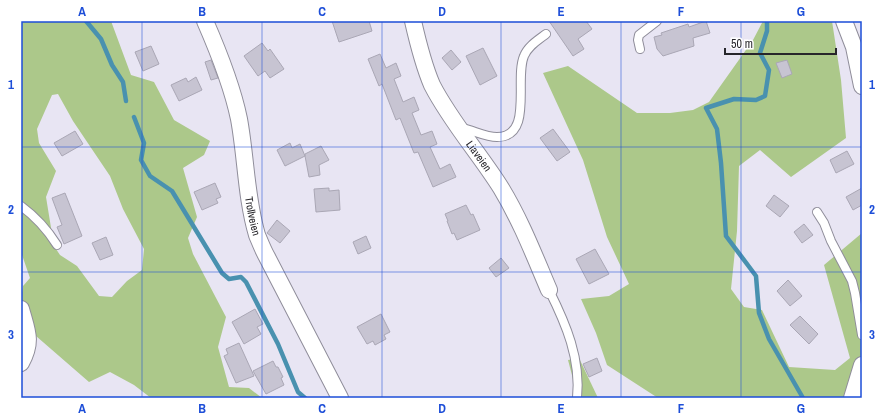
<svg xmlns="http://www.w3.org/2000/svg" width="883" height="419" viewBox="0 0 883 419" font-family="'Archivo Narrow',sans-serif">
	<rect width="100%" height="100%" fill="#e8e5f3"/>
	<g fill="#acc88a" fill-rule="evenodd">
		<path d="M21,21h90l20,54 23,7 20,38 36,21 -6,14 -21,13 14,49 -9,21 5,16 33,63 -8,30 11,40 20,1 13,10h-111l-17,-13 -24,-13 -21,10 -53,-46 -15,-37 2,-13 7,-8 -9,-26zM58,94l15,27 37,55 13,33 21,40 -2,21 -15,11 -15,16 -13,-1 -22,-30 -17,-11 -6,-9 -8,-49 10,-26 -17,-28 -2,-14 15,-34z"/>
		<path d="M763,21h69l9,59 5,58 -55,39 -31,-27 -21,16 -2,65 -6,58 13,18 18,3 27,57 46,3 15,-12 -26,-93 38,-32v165h-204l-51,-33 -11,-32 -15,-34 28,-3 20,-12 -22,-47 -24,-77 -40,-87 25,-7 69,47h33l23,-3 16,-8 44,-62z"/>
		<path d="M579,358l19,40h-20l-10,-38z"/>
	</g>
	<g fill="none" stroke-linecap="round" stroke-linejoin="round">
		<g stroke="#4991af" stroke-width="4.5">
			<path d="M86,21l15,18 11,26 11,17 3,19"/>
			<path d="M767,21v10l-7,22 9,17 -4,26 -9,4 -22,-1 -28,9 11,21 4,34 5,73 30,40 3,37 10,26 34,59"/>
			<path d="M134,117l10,26 -3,17 9,16 22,15 50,82 7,6 12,-2 5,5 32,62 20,48 7,6"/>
		</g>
	</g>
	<g fill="#c7c4d2" stroke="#aaa7b5">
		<path d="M332,21h37l3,10 -33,11z"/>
		<path d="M549,21h37l6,8 -14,10 6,10 -11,7z"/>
		<path d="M706,21l4,12 -17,5 1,8 -31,10 -6,-7 -3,-12 8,-2 -1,-2 27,-9 1,3z"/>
		<path d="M262,43l6,8 2,-2 14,20 -14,9 -5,-7 -7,5 -14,-20z"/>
		<path d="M151,46l8,18 -16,7 -8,-19z"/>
		<path d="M483,48l14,28 -17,9 -14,-29z"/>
		<path d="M451,50l10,12 -9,8 -10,-12z"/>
		<path d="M380,54l6,14 10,-5 5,13 -7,3 9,23 11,-5 5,13 -7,3 9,22 11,-4 5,13 -7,3 10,22 10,-5 6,13 -23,10 -15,-35 -4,1 -14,-35 -4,2 -14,-36 -3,2 -11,-27z"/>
		<path d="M211,60l7,18 -7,2 -6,-18z"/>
		<path d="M787,60l5,14 -10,4 -6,-15z"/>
		<path d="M196,77l6,13 -23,11 -8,-16 15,-7 2,4z"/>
		<path d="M553,129l17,23 -13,9 -17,-23z"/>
		<path d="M75,131l8,13 -21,12 -8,-13z"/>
		<path d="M290,143l2,5 8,-4 5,12v-2l16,-8 8,14 -10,5 1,10 -11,2 -4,-21 -20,10 -8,-16z"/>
		<path d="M847,151l7,13 -18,9 -6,-13z"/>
		<path d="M215,183l6,14 -5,2 2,4 -16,7 -8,-18z"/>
		<path d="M329,188v3l10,-1 1,20 -24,2 -2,-23z"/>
		<path d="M862,188v17l-9,5 -7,-13z"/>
		<path d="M65,193l17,43 -18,8 -7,-17 5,-2 -10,-27z"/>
		<path d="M774,195l15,11 -9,11 -14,-11z"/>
		<path d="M466,205l5,10 2,-1 7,16 -23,10 -3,-7 -2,1 -5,-13h1l-3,-7z"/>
		<path d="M277,220l13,11 -10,12 -13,-10z"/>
		<path d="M804,224l9,11 -11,8 -8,-11z"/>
		<path d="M366,236l5,12 -13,6 -5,-12z"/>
		<path d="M106,237l7,18 -13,5 -8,-17z"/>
		<path d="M595,249l14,25 -20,10 -13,-25z"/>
		<path d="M501,258l8,10 -13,9 -7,-9z"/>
		<path d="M788,280l14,16 -12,10 -13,-15z"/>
		<path d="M255,309l8,15 -6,3 4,7 -17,10 -12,-22z"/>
		<path d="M381,314l9,18 -6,3 2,4 -11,6 -2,-4 -6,3 -10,-17z"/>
		<path d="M800,316l18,18 -9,10 -19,-19z"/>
		<path d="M239,343l15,33 -18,7 -12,-27 4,-2 -2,-5z"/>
		<path d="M597,358l5,13 -13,6 -6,-13z"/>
		<path d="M273,361l3,6h2l5,10 -2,1 3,7 -18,9 -13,-23z"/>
	</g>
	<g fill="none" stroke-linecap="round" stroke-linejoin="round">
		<defs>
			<g id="service">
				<path d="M640,49l-2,-9 1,-5 18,-14"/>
				<path d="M461,128c12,2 24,9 36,9 37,0 17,-58 27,-81 4,-10 14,-16 22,-22"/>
				<path d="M21,206c15,11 26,23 36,39"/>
				<path d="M817,212l7,11 7,18 21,40 3,12 7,42"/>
				<path d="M549,290c17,34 32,69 28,108"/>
			</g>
			<g id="minor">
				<path id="s1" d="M205,21c14,32 27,64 34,98 7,38 7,79 18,116 3,7 6,15 10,22l73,141"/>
				<path id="s2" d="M413,21c5,22 10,43 19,64 19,37 47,68 69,103 20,33 33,67 48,102"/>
				<path d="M844,21l10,26 8,39"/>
				<path d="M21,309c6,22 12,32 0,54"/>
				<path d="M852,398l10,-33"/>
			</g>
		</defs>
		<use href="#service" stroke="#8f8d9a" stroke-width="10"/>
		<use href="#minor" stroke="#8f8d9a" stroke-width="18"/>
		<use href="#service" stroke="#fff" stroke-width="8"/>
		<use href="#minor" stroke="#fff" stroke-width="16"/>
	</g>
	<path fill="none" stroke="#1d4ed8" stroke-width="1" stroke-opacity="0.55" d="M142,21v377M262,21v377M382,21v377M501,21v377M621,21v377M741,21v377M21,147h841M21,272h841"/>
	<g text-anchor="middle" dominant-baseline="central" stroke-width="4" stroke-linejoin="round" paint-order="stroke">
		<g font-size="11" fill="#27262b" stroke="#fff">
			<text stroke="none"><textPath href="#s2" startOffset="152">Liaveien</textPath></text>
			<text stroke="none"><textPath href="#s1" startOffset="202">Trollveien</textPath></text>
		</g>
	</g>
	<rect width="883" height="419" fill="none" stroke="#ffffff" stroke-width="44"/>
	<path d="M725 48v6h111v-6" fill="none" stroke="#27262b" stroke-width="2"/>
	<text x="731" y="48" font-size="12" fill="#27262b" stroke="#ffffff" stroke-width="3" paint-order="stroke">50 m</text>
	<rect x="22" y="22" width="839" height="375" fill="none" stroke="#1d4ed8" stroke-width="1.5"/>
	<g font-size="13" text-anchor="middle" font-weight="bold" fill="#1d4ed8">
		<text x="82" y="16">A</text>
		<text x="202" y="16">B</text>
		<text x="322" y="16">C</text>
		<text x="442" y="16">D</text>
		<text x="561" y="16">E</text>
		<text x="681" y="16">F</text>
		<text x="801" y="16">G</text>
		<text x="11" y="89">1</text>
		<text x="872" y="89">1</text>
		<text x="11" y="214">2</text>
		<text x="872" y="214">2</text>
		<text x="11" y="339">3</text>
		<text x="872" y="339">3</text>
		<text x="82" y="413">A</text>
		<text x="202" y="413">B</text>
		<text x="322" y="413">C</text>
		<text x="442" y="413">D</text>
		<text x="561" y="413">E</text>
		<text x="681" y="413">F</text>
		<text x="801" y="413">G</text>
	</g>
</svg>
